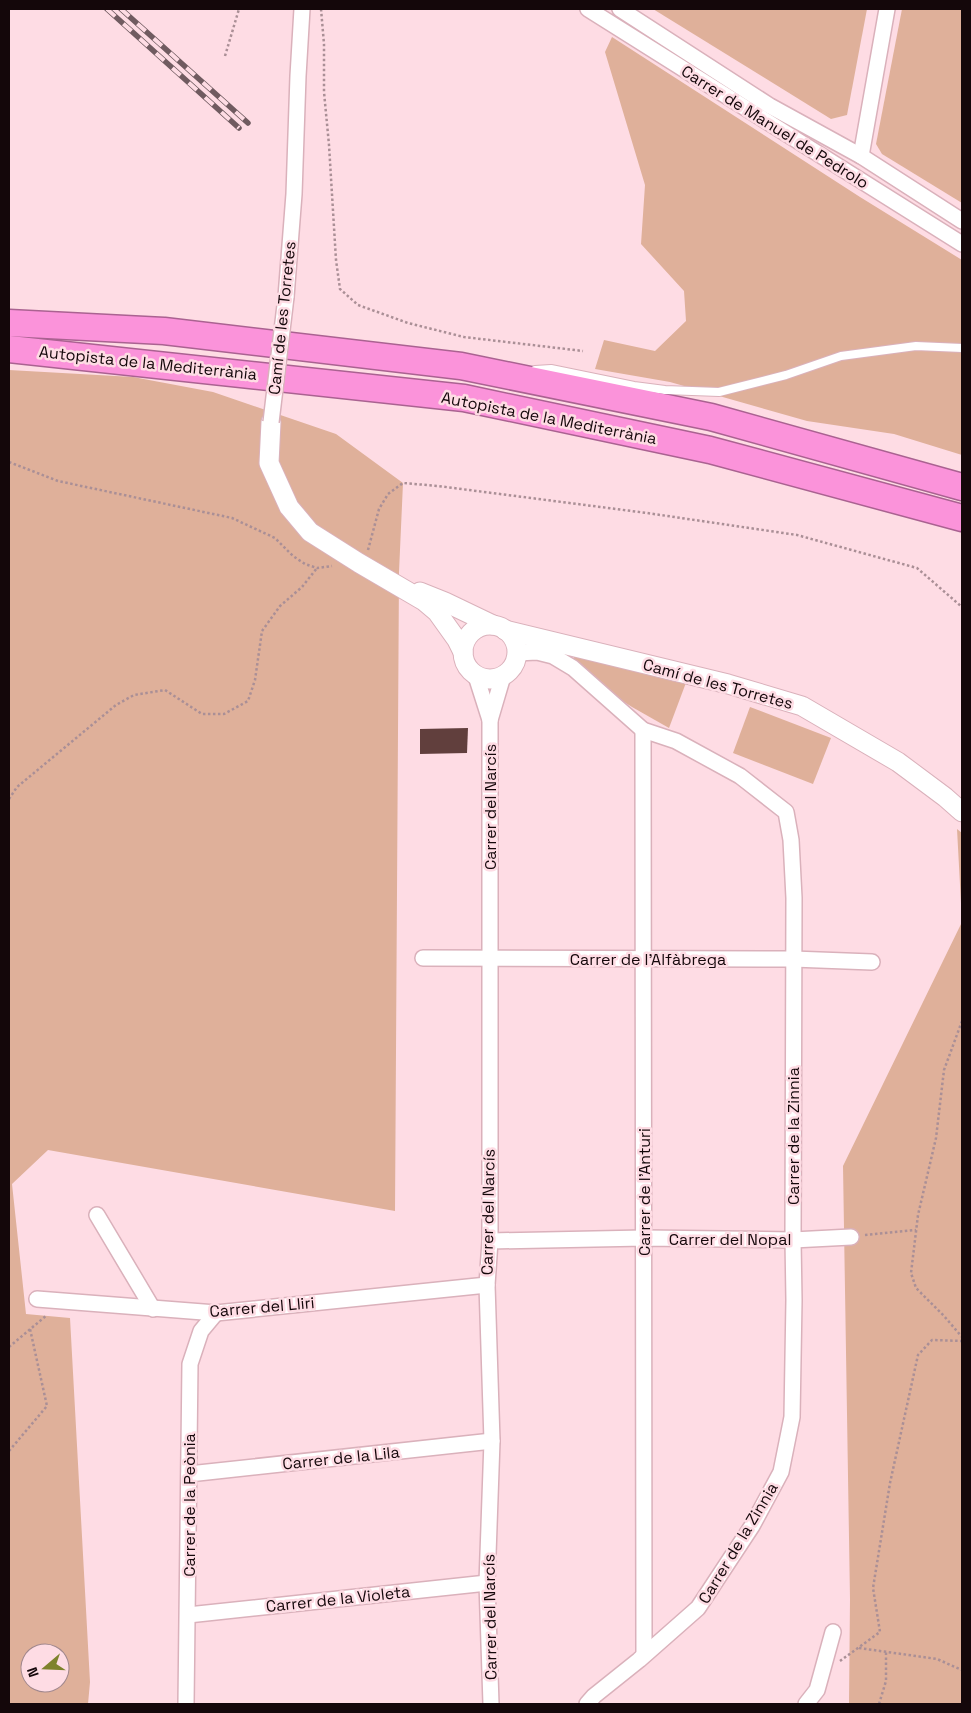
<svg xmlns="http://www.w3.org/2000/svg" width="971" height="1713" viewBox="0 0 971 1713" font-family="'Space Grotesk',sans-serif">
	<rect width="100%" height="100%" fill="#fedce4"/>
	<g fill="#dfb09a" fill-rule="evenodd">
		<path d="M653,9h214l-20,106 -16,4z"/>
		<path d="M902,9h60v194l-80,-49 -6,-10z"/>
		<path d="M612,37l248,160 102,63v195l-68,-21 -87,-13 -137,-39 -75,-13 9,-29 51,11 31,-30 -2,-30 -43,-47 4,-59 -40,-133z"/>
		<path d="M9,370l124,7 80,15 123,42 67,49 -4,89 -4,639 -347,-61 -36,34 14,130 44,4 20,364 -2,22h-79zM30,1653h30v30h-30z"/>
		<path d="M582,647l105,33 -18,48 -37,-21 -65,-41z"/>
		<path d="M750,707l81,31 -18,46 -80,-31z"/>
		<path d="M957,829l5,4v871h-113l1,-105 -7,-433 119,-244z"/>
	</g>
	<path fill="#613f3d" d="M468,728l-1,25 -47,1v-25z"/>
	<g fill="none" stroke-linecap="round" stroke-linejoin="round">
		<defs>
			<path id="service" d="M535,370l16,-1 83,17 31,4 54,2 67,-17 55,-19 75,-10 46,2"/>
			<g id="minor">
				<path d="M588,9l374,235"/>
				<path d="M620,9l150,97 91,50 101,65"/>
				<path d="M861,156l26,-147"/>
				<path d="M286,297l8,-103 4,-118 4,-67"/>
				<path d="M517,653l20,-1 16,4 20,12 70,62 33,11 64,35 46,36 5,28 3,58 -1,342 1,60 -2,117 -11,55 -29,54 -54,82 -59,52 -45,36 -7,8"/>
				<path d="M476,676l14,44v521l-3,44 5,156 -5,142 4,121"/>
				<path d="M490,720l13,-44"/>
				<path d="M643,730l1,924"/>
				<path d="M423,958l370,1 79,3"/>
				<path d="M97,1215l56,94"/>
				<path d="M490,1241l154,-3 149,2 58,-3"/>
				<path d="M37,1299l179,14 271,-28"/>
				<path d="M189,1474l303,-33"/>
				<path d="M188,1615l299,-32"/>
				<path d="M186,1704l4,-340 11,-33 15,-18"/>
				<path d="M806,1704l11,-14 16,-58"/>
			</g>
			<g id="tertiary">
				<path d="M271,422l-2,41 20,44 21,25 49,31 65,38 13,11 20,28 6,12"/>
				<path d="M420,592l25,10 48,23"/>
				<circle cx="490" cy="652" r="27"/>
				<path d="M505,630l223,54 74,22 96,56 47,35 17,15"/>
			</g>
			<g id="motorway">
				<path d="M9,323l155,8 297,35 250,51 251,70"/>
				<path d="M9,349l455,49 246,52 252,68"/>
			</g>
		</defs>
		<use href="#service" stroke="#dab1bb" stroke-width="10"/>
		<use href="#minor" stroke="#dab1bb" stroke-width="18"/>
		<use href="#tertiary" stroke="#dab1bb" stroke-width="21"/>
		<use href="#motorway" stroke="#aa6291" stroke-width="29"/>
		<g stroke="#aa8f96" stroke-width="2.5" stroke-dasharray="2.5 2.5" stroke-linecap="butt">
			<path d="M321,9l3,35v48l5,53 7,115 4,29 18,16 50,18 56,14 119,14"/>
			<path d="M225,56l14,-47"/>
			<path d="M9,462l49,19 174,37 43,20 18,18 12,8 12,4 15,-2"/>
			<path d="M368,550l11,-41 9,-15 15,-11 35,3 209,27 150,22 120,33 45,39"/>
			<path d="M9,799l8,-12 99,-82 18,-10 31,-5 37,24h22l24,-13 7,-21 7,-49 18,-25 22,-19 15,-19"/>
			<path d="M962,1021l-18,49 -8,68 -18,77 -7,58 5,15 28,28 18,21"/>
			<path d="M865,1235l51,-5"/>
			<path d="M9,1347l38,-32"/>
			<path d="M9,1451l38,-45 -17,-77"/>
			<path d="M859,1648l78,11 25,11"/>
			<path d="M840,1661l40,-29 -7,-44 17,-105 28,-128 14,-15 30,1"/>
			<path d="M879,1704l7,-23v-29"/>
		</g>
		<use href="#service" stroke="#fff" stroke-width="8"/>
		<use href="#minor" stroke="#fff" stroke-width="15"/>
		<use href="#tertiary" stroke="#fff" stroke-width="19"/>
		<use href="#motorway" stroke="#fb93da" stroke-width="26"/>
		<defs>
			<g id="rail">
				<path d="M107,9l132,119"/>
				<path d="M121,9l127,114"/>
			</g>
		</defs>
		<use href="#rail" stroke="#705b60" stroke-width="5.5"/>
		<use href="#rail" stroke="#fedce4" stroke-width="4" stroke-dasharray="11" stroke-linecap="butt"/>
		<defs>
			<path id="minor-bridge" d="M271,422l15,-125"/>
		</defs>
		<use href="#minor-bridge" stroke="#dab1bb" stroke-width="18" stroke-linecap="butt"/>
		<use href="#minor-bridge" stroke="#fff" stroke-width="15"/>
	</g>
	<g text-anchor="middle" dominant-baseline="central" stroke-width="5" stroke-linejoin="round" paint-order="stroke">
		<g font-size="16" fill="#14070a" stroke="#fedce4">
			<text transform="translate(775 127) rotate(32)">Carrer de Manuel de Pedrolo</text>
			<text transform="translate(282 318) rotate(-84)">Camí de les Torretes</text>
			<text transform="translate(148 363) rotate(6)">Autopista de la Mediterrània</text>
			<text transform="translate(549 418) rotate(11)">Autopista de la Mediterrània</text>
			<text transform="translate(718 684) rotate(15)">Camí de les Torretes</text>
			<text transform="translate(490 807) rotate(-90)">Carrer del Narcís</text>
			<text x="648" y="959">Carrer de l'Alfàbrega</text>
			<text transform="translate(793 1136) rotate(-90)">Carrer de la Zinnia</text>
			<text transform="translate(644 1192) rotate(-90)">Carrer de l'Anturi</text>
			<text transform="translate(488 1212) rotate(-89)">Carrer del Narcís</text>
			<text x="730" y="1239">Carrer del Nopal</text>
			<text transform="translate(262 1307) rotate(-5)">Carrer del Lliri</text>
			<text transform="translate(341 1458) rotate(-6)">Carrer de la Lila</text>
			<text transform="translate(189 1505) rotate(-90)">Carrer de la Peònia</text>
			<text transform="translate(738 1543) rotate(-59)">Carrer de la Zinnia</text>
			<text transform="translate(338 1599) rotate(-6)">Carrer de la Violeta</text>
			<text transform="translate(490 1617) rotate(-91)">Carrer del Narcís</text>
		</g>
	</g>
	<rect width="971" height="1713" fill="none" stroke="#14070a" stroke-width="20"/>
	<g transform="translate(45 1668) rotate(251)"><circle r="24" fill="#fedce4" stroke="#a0878d"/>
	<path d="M0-4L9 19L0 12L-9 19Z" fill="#7e822c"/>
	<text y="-8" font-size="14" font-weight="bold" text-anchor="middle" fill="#14070a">N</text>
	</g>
</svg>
